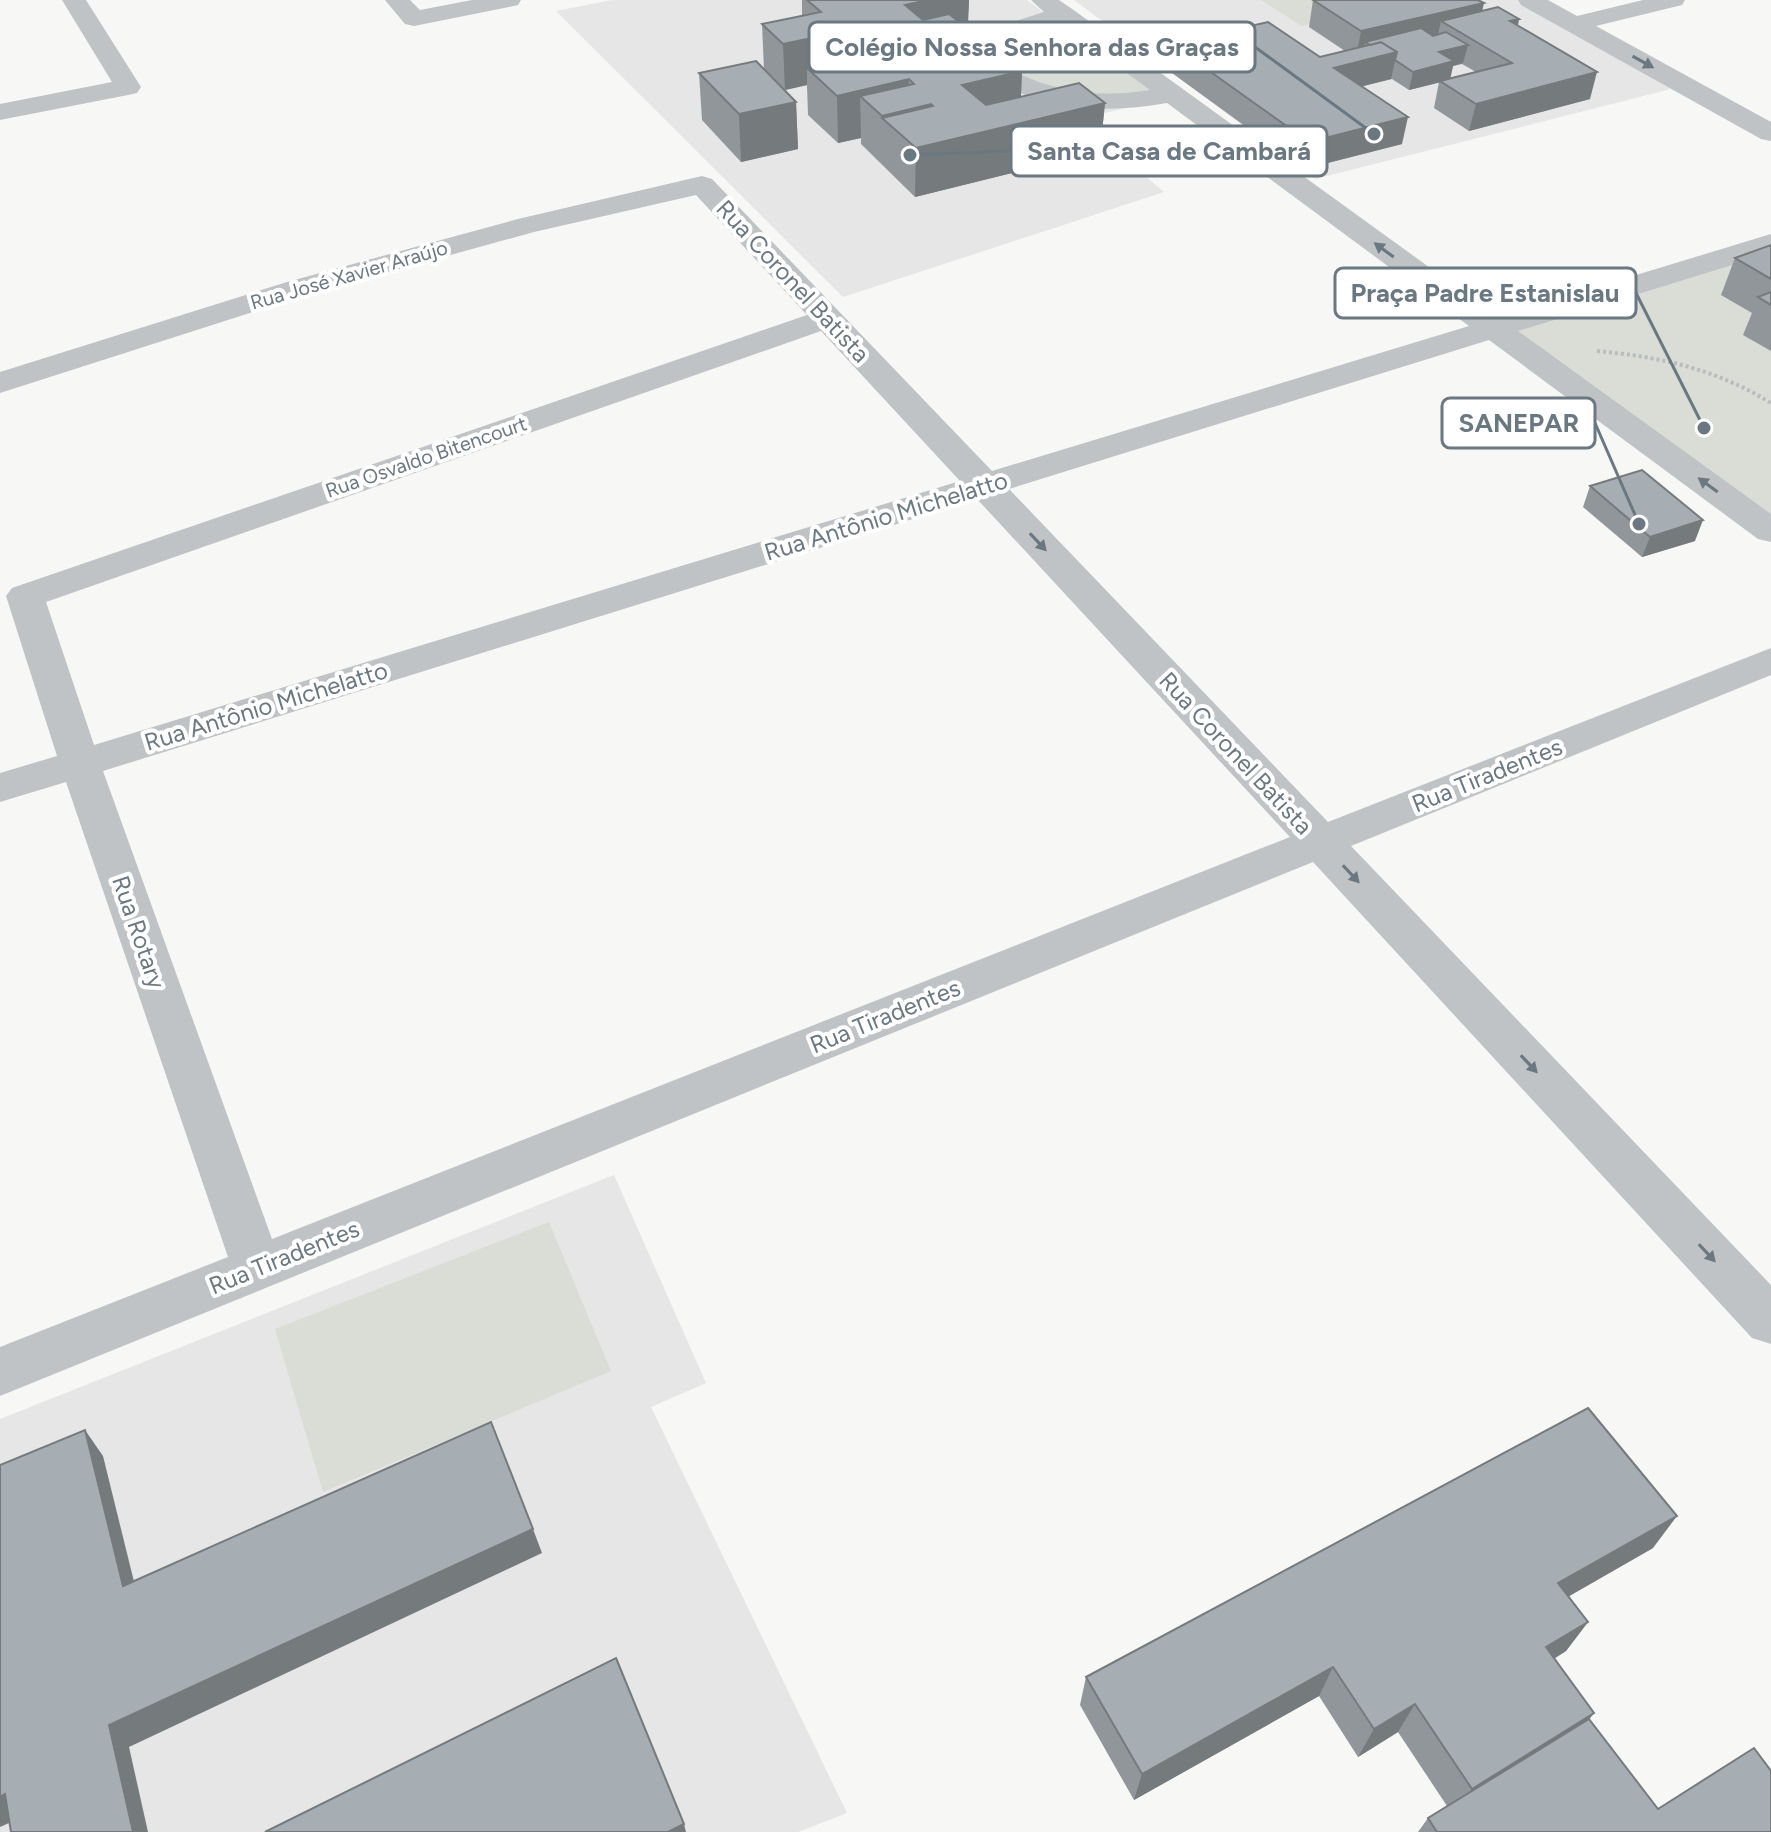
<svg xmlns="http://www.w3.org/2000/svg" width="1771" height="1832" viewBox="0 0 1771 1832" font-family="Figtree,sans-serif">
	<rect width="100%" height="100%" fill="#f7f7f5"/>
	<g fill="#e5e6e5">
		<path d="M612,0h415l135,100 -84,19 86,73 -321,105 -287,-286z"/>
		<path d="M1074,0h443l154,89 -356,90z"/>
		<path d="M614,1175l92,208 -55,24 196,406 -49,19h-798v-413z"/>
	</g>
	<g fill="#d9ddd6">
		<path d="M1261,0h147l3,1 -109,25z"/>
		<path d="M1064,19l98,74 -63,8 -85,-27 -9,-20 12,-19z"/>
		<path d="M1771,247v278l-268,-194z"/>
		<path d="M549,1222l62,149 -288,121 -48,-163z"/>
	</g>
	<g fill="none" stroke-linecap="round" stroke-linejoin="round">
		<path stroke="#b9bcbe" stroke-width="4" stroke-dasharray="3 3" stroke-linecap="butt" d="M1597,351c64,6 119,18 174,52"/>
		<g fill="#bfc3c6" fill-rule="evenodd">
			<path d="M62,0h24l55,87 -4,6 -9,2 -128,25v-16l112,-22z"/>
			<path d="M385,0h25l10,10 52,-10h49l-3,5 -9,2 -95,19 -9,-2z"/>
			<path d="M1031,0h28l16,11 423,306 273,-83v19l-253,78 253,183v28l-13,-3 -269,-199 -480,149 319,333 443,-174v27l-420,171 420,439v59l-19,-6 -439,-476 -1313,534v-49l228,-90 -162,-475 -66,20v-29l57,-17 -51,-160 6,-8 795,-273 -111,-120 -162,37 -225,62 -309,99v-21l287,-90 231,-63 184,-43 10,3 280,292 477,-145 -302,-223c-63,11 -116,7 -174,-22l-12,-27 26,-30 37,-12zM1060,24l90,66c-50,8 -91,3 -137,-19l-6,-17c13,-21 31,-26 53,-30zM821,331l139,150 -866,264 -48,-143zM977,499l313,338 -1018,402 -169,-468z"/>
			<path d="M1518,0h30l29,16 66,-16h42l-3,5 -86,21 175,96v19l-10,-2 -240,-134z"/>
		</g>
	</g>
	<g fill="#90969a" fill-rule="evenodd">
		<path d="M802,0h167l-1,29 4,34 50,8 -1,25 84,7 -5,48 -185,46 -54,-53v-6l-23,5 -30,-28 -1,-30 -22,5 11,12 2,47 -57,13 -39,-42 -3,-47 65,-3 -2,-46 40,-8z"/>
		<path d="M1313,0l169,11 37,8 -1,7 72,73 -121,32 -35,-23 5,-26 -30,8 -17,-11 -30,7 40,58 -98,25 -143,-104 2,-27 39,-1 118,20 25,-6 -36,-24zM1462,64l14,8 -26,6 3,-12z"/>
		<path d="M1771,245v106l-28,-16 9,-22 -31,-18 14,-37z"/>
		<path d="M1590,486l105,55 -53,16 -59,-50z"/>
		<path d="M1653,1548l-84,48 19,26 -22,29 -12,8 40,54 -5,6 69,90 113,23h-353l10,-14 19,-12 -49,-74 -40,25 -39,-61 -185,104 -54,-95 6,-28z"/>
	</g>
	<g fill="#757a7d">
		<path d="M928,0h41l-2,34 6,-1 -1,46 -55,12 -12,-86z"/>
		<path d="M1484,3l-6,27 -37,-9 -4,18 -72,3 -2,14 -7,2 5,-27z"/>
		<path d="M1519,19l-6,26 -3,-24z"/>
		<path d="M855,29v22l14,-3v40l40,-9 -1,30 23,-5 -1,41 175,-42 -5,48 -185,46 1,-49 -34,-30v45v-47l-22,-20 1,42 -23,5 -1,-47 10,-3v-40l-12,-11 1,37 -29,-11v17l-22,5 -2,-46z"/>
		<path d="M1468,45l-5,18 -10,3 -3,14 -41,10 4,-18 26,-20z"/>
		<path d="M1397,52l-6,27 -62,16 5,-27z"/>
		<path d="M1022,71l-2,47 -60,14 2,-47z"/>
		<path d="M1597,72l-7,27 -121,32 7,-27z"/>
		<path d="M796,102l2,47 -57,13 -2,-48z"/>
		<path d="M1408,117l-6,27 -98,25 5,-27z"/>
		<path d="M1703,520l-8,21 -53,16 8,-20z"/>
		<path d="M85,1430l18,26 38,154 -18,-24z"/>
		<path d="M1677,1516l-24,32 -115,66 20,-31z"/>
		<path d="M533,1529l9,24 -413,194 19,85h-15l-24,-107z"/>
		<path d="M1588,1622l-22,29 -41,25 21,-29z"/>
		<path d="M1333,1667l-14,29 -185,104 8,-26z"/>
		<path d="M1415,1704l-17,28 -40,25 16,-28z"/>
		<path d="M1594,1713l-22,28 -119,74 19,-26z"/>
		<path d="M5,1794l22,21 -27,12v-30z"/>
		<path d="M684,1824l2,8h-18z"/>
	</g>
	<g fill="#a7aeb3" stroke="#757a7d" stroke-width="2">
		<path d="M807,0h121l-23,5 18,15 26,-6 24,19 -56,12 29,24 57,-13 19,15 -60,14 24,20 93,-22 26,20 -189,45 -34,-30 51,-12 -2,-2 -49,12 -22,-20 54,-12 -5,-5 -72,17 -30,-28 68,-15 -6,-5 -22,5 -12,-11 29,-6 -9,-7 -72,15 -21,-20 59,-12z"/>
		<path d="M1313,0h165l6,3 -123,28z"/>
		<path d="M1498,7l21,12 -9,2 87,51 -121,32 -36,-23 72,-18 -71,-42z"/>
		<path d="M1268,22l52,35 61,-15 16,10 -63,16 74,49 -99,25 -146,-104 31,-7 8,6z"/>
		<path d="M1421,28l12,8 13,-4 22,13 -29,7 15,9 -41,11 -18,-12 2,-8 -16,-10 -11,3 -5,-3z"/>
		<path d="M756,61l40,41 -57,12 -40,-41z"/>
		<path d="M1771,245v34l-36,-21z"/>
		<path d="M1771,292v13l-13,-8z"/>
		<path d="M1642,470l61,50 -53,17 -60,-51z"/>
		<path d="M1588,1408l89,108 -119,67 30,39 -42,25 48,66 -122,76 -57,-85 -41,25 -41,-62 -191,107 -56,-97z"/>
		<path d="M491,1422l42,107 -424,196 24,107h-122l-6,-38 -5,3v-332l85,-35 38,156z"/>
		<path d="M616,1658l68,166 -16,8h-403z"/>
		<path d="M1589,1719l69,90 96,-61 17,23v61h-334l-9,-14z"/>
	</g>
	<defs><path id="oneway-solid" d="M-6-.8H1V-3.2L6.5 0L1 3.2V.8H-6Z" transform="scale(2)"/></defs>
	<g fill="#6a7882">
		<use href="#oneway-solid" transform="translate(1643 62) rotate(29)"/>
		<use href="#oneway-solid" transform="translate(1384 250) rotate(-144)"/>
		<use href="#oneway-solid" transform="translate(1708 485) rotate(-144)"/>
		<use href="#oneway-solid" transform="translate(1038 542) rotate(47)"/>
		<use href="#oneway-solid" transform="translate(1351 874) rotate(47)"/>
		<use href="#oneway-solid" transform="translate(1529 1064) rotate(47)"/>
		<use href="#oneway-solid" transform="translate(1707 1253) rotate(47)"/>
	</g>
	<g text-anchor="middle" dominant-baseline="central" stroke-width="8" stroke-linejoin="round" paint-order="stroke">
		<g font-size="20" fill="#6a7882" stroke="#fff">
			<text transform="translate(349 275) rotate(-16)">Rua José Xavier Araújo</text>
			<text transform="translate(426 457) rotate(-19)">Rua Osvaldo Bitencourt</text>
		</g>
		<g font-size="24" fill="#6a7882" stroke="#fff">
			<text transform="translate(793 281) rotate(47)">Rua Coronel Batista</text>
			<text transform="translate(886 516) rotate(-17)">Rua Antônio Michelatto</text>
			<text transform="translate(266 706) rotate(-17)">Rua Antônio Michelatto</text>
			<text transform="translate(1236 753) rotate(47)">Rua Coronel Batista</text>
			<text transform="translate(1487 775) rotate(-22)">Rua Tiradentes</text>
			<text transform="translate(139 932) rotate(71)">Rua Rotary</text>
			<text transform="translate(885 1016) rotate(-22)">Rua Tiradentes</text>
			<text transform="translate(284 1257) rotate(-22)">Rua Tiradentes</text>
		</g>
	</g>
	<path fill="none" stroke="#6a7882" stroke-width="3" d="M1374 134L1255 47M910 155L1011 151M1704 428L1636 293M1639 524L1595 423"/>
	<g fill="#6a7882" stroke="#fff" stroke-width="3">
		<circle cx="1374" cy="134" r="8"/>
		<circle cx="910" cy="155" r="8"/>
		<circle cx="1704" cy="428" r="8"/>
		<circle cx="1639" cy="524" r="8"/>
	</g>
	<g fill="#fff" stroke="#6a7882" stroke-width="3">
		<rect x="809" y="22" width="446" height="50" rx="8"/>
		<rect x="1011" y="126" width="316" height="50" rx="8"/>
		<rect x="1335" y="268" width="301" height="50" rx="8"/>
		<rect x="1442" y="398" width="153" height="50" rx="8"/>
	</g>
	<g font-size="26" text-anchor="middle" font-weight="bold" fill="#6a7882">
		<text x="1032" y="56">Colégio Nossa Senhora das Graças</text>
		<text x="1169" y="160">Santa Casa de Cambará</text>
		<text x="1485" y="302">Praça Padre Estanislau</text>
		<text x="1519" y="432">SANEPAR</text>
	</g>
</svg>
